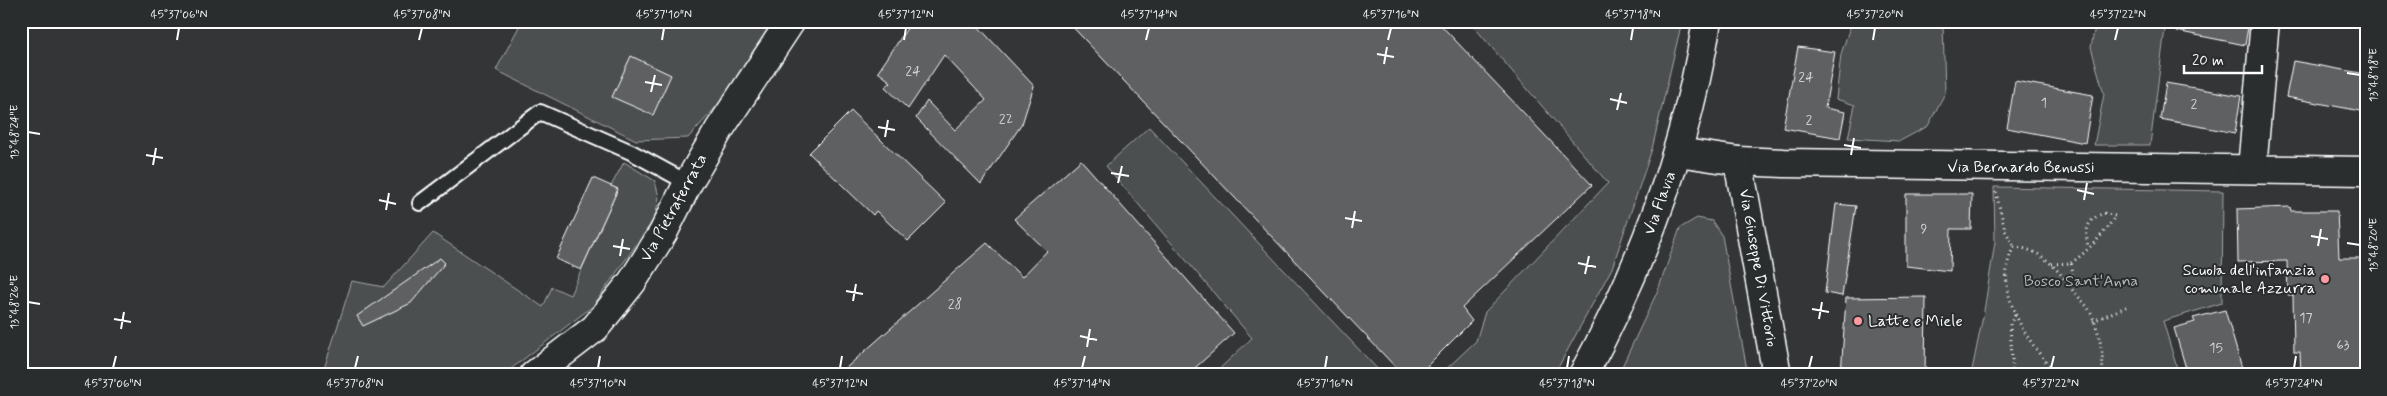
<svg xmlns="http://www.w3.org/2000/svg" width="2387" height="396" viewBox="0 0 2387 396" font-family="Mynerve,sans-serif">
	<rect width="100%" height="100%" fill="#333536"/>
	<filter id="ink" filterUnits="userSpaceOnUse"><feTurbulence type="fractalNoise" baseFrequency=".02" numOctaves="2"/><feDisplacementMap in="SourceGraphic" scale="10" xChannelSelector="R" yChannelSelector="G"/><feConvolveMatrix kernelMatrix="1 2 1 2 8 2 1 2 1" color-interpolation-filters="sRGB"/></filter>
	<g filter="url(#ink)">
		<g fill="#4c4f50" stroke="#a6a7a8">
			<path d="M522,21h251l-46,74 -39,43 -52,2 -140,-70z"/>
			<path d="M1469,21h213l-30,128 -40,119 -58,107h-114l36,-34 9,-29 123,-129z"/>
			<path d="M1852,21h75l16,4 2,68 -17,33 -28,15 -52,-3 7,-33 -19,-6 5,-45z"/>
			<path d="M2096,21h70l-16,124h-56l10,-51 -13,-47z"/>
			<path d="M1149,127l234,248h-170l39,-37 -146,-172z"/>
			<path d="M624,162l31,19 4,16 -4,21 -62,88 -90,69h-181l30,-94 32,6 49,-54 110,74 9,-20 18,8 48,-106 -7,-3z"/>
			<path d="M1994,187l229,4 -1,112 -59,18 16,54h-208l13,-64 11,-69z"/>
			<path d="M1697,218l15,3 10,15 26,139h-130l40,-85 22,-62z"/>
		</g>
		<g fill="#5f6162" stroke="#fff">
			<path d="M912,21h61l61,65 -12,38 -41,60 -65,-66 11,-17 28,29 31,-30 -42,-45 -36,54 -23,-22 6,-5 -13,-10z"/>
			<path d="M1067,21h370l155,164 -130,123 10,13 -54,54h-15z"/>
			<path d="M2177,21h72l-4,24 -69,-14z"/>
			<path d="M1798,47l37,5 -10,56 20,4 -5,26 -57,-10z"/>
			<path d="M631,56l40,19 -18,40 -41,-18z"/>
			<path d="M2293,61l73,13 -5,37 -75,-14z"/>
			<path d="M2015,81l78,14 -8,48 -78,-15z"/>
			<path d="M2166,83l75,13 -6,37 -75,-14z"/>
			<path d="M851,111l95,92 -38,38 -32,-30 -3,4 -64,-62z"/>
			<path d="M1081,160l153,173 -47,42h-349l149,-132 35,34 25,-26 -33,-32z"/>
			<path d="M593,178l25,11 -37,81 -25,-11z"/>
			<path d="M1906,194h66l-1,35h-20l-1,42 -44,-5z"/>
			<path d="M1836,204l20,2 -14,90 -17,-3z"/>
			<path d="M2290,207l1,4h46l2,47h22l2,117h-62l-1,-23h-6l-1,-57h-5l-1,-34 -49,1 -1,-53z"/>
			<path d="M440,258l5,5 -34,40 -48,23 -6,-10z"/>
			<path d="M1926,297l-1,78h-84l5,-77z"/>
			<path d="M2225,310l19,65h-56l-14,-47 21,-6 -2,-4z"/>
		</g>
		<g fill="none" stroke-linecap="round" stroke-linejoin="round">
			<defs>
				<path id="lane" d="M420,203l120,-91 91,40 57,31"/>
				<g id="street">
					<path d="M1678,152l60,9 46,2 582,8"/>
					<path d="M1738,161l39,214"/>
					<path d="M2252,169l13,-148"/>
					<path d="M534,375l61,-47 37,-46 31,-49 25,-50 31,-53 72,-109"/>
				</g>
				<path id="primary" d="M1583,375c60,-111 104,-229 124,-354"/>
			</defs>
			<use href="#lane" stroke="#fff" stroke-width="18"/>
			<use href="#street" stroke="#fff" stroke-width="31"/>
			<use href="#primary" stroke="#fff" stroke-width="31"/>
			<g stroke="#fff" stroke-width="3" stroke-dasharray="1 4" stroke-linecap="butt">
				<path d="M1996,192l9,38 9,17"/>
				<path d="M2014,247c27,2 42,20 57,41 5,7 12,13 17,20 10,16 17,48 14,67"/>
				<path d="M2014,247c-24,41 15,100 45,128"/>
				<path d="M2071,263c15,-10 36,-32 44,-47l-11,-3c-18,7 -19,17 -16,34"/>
				<path d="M2052,264l19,-1 2,10 -5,11"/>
				<path d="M2093,321l35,-15"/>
				<path d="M2013,375l-3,-51 5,-9"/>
			</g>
			<use href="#lane" stroke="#2a2d2e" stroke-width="14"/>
			<use href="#street" stroke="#2a2d2e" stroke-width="28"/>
			<use href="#primary" stroke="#2a2d2e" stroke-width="28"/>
		</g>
	</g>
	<path fill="none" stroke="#fff" stroke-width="2" d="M177,40l2,-12M419,40l3,-12M662,40l2,-12M904,40l2,-12M1146,40l3,-12M1388,40l3,-12M1631,40l2,-12M1873,40l2,-12M2115,40l3,-12M1377,54l17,3M1384,64l3,-17M2347,73l13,2M645,82l17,3M651,92l4,-17M1610,99l17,4M1617,110l4,-17M878,127l17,3M28,132l12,2M885,137l3,-17M1844,145l17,3M146,155l17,3M1851,155l3,-17M153,165l3,-17M1111,173l18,3M1118,183l4,-17M2077,190l17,4M379,200l17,4M2084,200l3,-17M386,210l3,-17M1345,218l17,3M1352,228l3,-17M2311,236l17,3M2347,243l13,2M613,246l17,3M2318,246l3,-17M620,256l3,-17M1578,263l18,4M1585,274l4,-18M846,291l17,3M853,301l3,-17M28,302l12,2M1812,309l17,3M114,319l17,3M1819,319l3,-17M121,329l3,-17M1080,336l17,4M1087,347l3,-18M113,368l3,-12M355,368l3,-12M598,368l2,-12M840,368l2,-12M1082,368l3,-12M1325,368l2,-12M1567,368l2,-12M1809,368l3,-12M2051,368l3,-12M2294,368l2,-12"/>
	<g fill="#ff9aa2" stroke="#2a2d2e" stroke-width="2">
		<circle cx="2325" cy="279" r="5"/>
		<circle cx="1858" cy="321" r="5"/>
	</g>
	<g text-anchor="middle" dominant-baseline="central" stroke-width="4" stroke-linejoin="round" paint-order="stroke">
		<g font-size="14" fill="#d7d8d8">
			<text x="913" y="71">24</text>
			<text x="1806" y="77">24</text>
			<text x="2044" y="103">1</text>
			<text x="2194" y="104">2</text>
			<text x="1006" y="119">22</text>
			<text x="1809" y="120">2</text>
			<text x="1924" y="229">9</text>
			<text x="955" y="304">28</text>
			<text x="2306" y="318">17</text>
			<text x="2343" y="345">63</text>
			<text x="2216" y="348">15</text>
		</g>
		<g font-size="16" fill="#fff" stroke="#2a2d2e">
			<text x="2021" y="167">Via Bernardo Benussi</text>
			<text transform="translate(1660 203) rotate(-70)">Via Flavia</text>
			<text transform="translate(674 208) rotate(-61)">Via Pietraferrata</text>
			<text transform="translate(1758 268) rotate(80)">Via Giuseppe Di Vittorio</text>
		</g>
		<g font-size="16" fill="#fff" stroke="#2a2d2e" text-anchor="end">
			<text x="2315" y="270">Scuola dell'infanzia<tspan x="2315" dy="18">comunale Azzurra</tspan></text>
			<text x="1868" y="321" text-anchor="start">Latte e Miele</text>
		</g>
		<g font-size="16" fill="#b7b9b9" stroke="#2a2d2e">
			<text x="2081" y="281">Bosco Sant'Anna</text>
		</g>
	</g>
	<rect width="2387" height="396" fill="none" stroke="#2a2d2e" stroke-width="55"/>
	<path d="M2184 65v8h78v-8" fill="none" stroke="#ffffff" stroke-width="2.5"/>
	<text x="2192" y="65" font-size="15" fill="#ffffff" stroke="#2a2d2e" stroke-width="4" paint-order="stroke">20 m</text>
	<rect x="28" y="28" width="2332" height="340" fill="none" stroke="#fff" stroke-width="2"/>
	<g font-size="12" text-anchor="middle" fill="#fff">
		<text x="179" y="18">45°37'06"N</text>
		<text x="422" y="18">45°37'08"N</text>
		<text x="664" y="18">45°37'10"N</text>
		<text x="906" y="18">45°37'12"N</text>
		<text x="1149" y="18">45°37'14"N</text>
		<text x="1391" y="18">45°37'16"N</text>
		<text x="1633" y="18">45°37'18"N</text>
		<text x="1875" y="18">45°37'20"N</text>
		<text x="2118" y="18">45°37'22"N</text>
		<text transform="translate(2373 75) rotate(-90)" y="4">13°48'18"E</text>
		<text transform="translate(14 132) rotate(-90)" y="4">13°48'24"E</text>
		<text transform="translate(2373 245) rotate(-90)" y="4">13°48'20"E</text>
		<text transform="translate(14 302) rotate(-90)" y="4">13°48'26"E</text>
		<text x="113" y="387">45°37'06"N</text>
		<text x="355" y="387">45°37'08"N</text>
		<text x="598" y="387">45°37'10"N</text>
		<text x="840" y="387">45°37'12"N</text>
		<text x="1082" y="387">45°37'14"N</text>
		<text x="1325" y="387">45°37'16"N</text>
		<text x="1567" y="387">45°37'18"N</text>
		<text x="1809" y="387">45°37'20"N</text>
		<text x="2051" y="387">45°37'22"N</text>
		<text x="2294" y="387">45°37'24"N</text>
	</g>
</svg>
